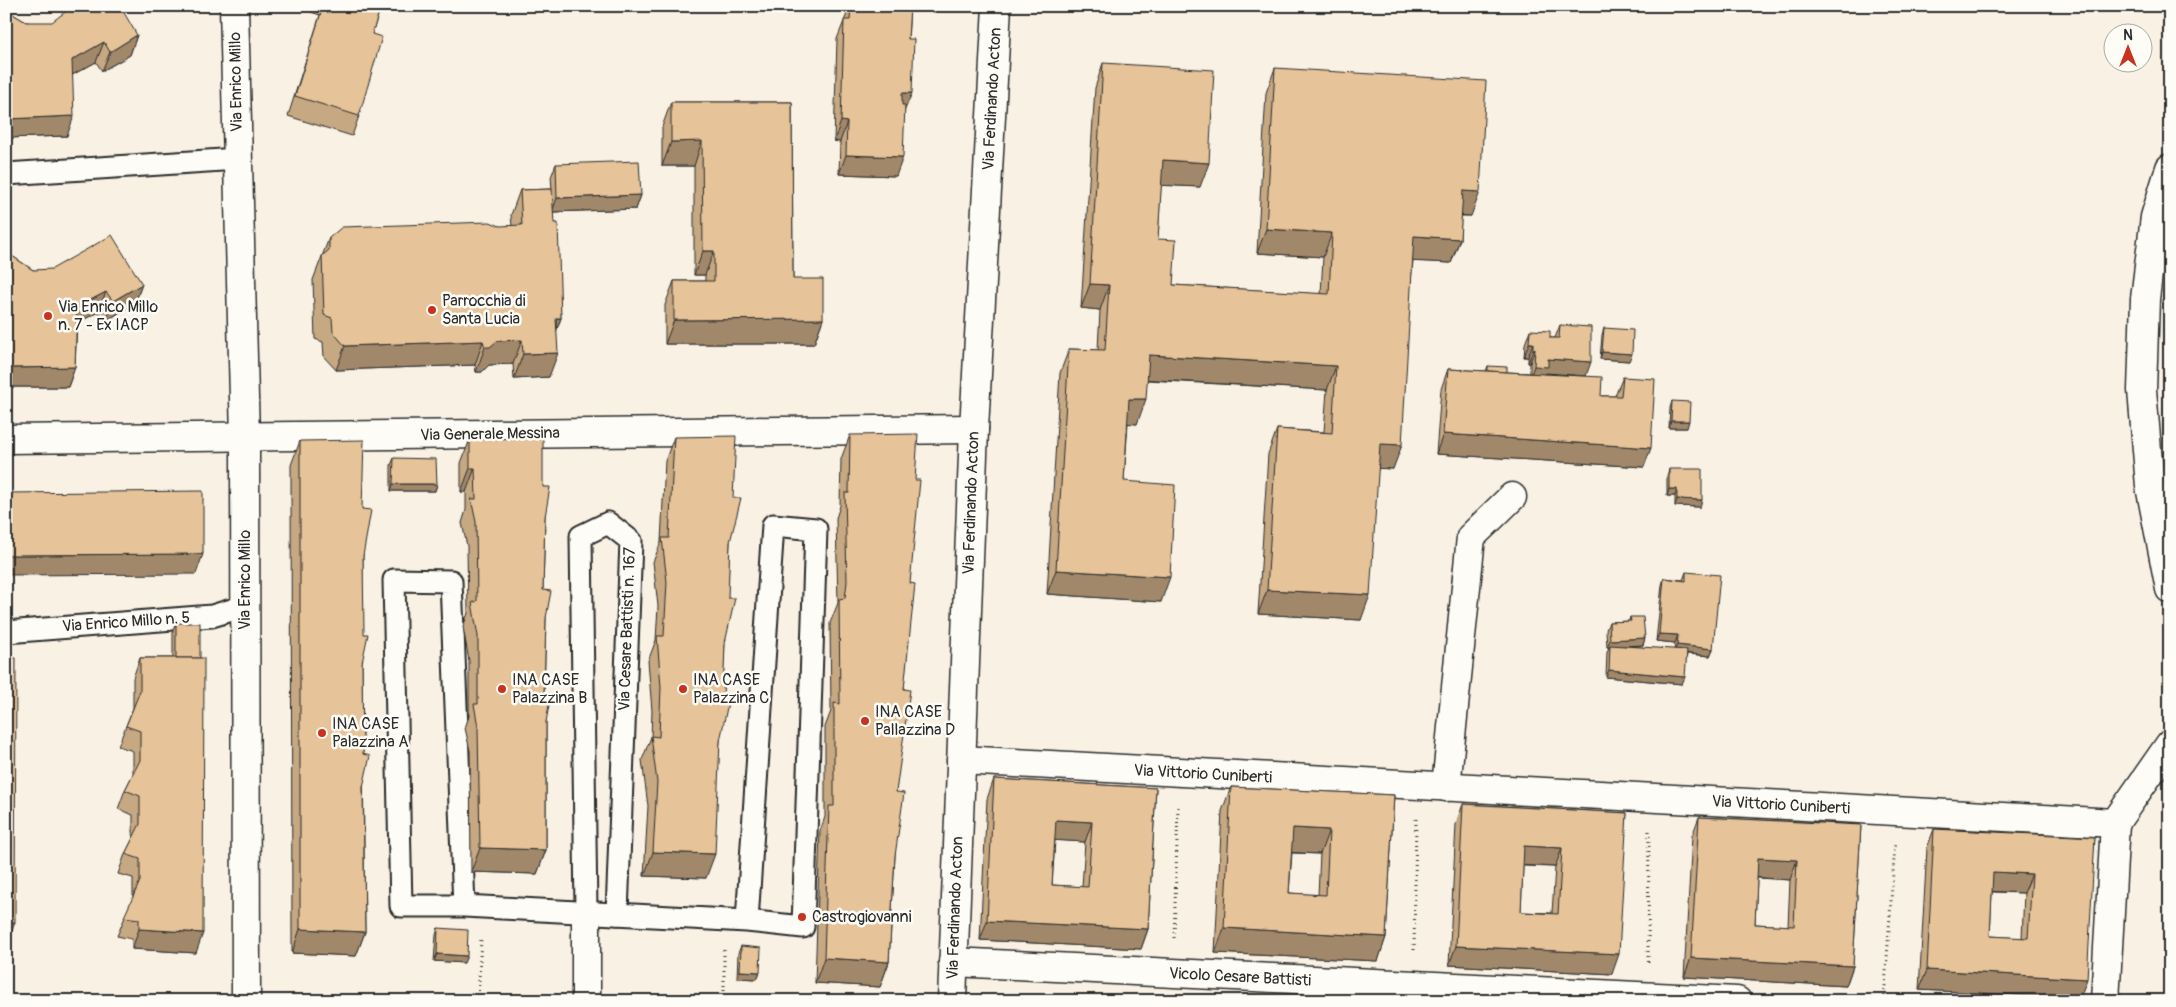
<svg xmlns="http://www.w3.org/2000/svg" width="2176" height="1007" viewBox="0 0 2176 1007" font-family="Pangolin,sans-serif">
	<rect width="100%" height="100%" fill="#f8f1e4"/>
	<filter id="ink" filterUnits="userSpaceOnUse"><feTurbulence type="fractalNoise" baseFrequency=".02" numOctaves="2"/><feDisplacementMap in="SourceGraphic" scale="10" xChannelSelector="R" yChannelSelector="G"/><feConvolveMatrix kernelMatrix="1 2 1 2 8 2 1 2 1" color-interpolation-filters="sRGB"/></filter>
	<g filter="url(#ink)">
		<g fill="none" stroke-linecap="round" stroke-linejoin="round">
			<defs>
				<g id="service">
					<path d="M6,174l232,-15"/>
					<path d="M6,632l206,-16 33,-10"/>
					<path d="M464,906h-63l-7,-326 57,1 13,325 283,15 56,6 13,-398 -43,-4 -26,396"/>
					<path d="M586,912l-5,-376 27,-13 23,18 -14,373"/>
				</g>
				<g id="minor">
					<path d="M234,6l11,431 1,564"/>
					<path d="M6,439l968,-10"/>
					<path d="M961,760l1154,63"/>
					<path d="M1446,787l25,-250 41,-40"/>
					<path d="M586,912v89"/>
					<path d="M953,962l784,39"/>
					<path d="M952,1001l22,-572 23,-423"/>
					<path d="M2105,1001l10,-178 55,-79"/>
				</g>
				<path id="secondary" d="M2170,168l-15,49 -10,82 -3,91 8,96 20,103"/>
			</defs>
			<use href="#service" stroke="#2b2b2b" stroke-width="25"/>
			<use href="#minor" stroke="#2b2b2b" stroke-width="31"/>
			<use href="#secondary" stroke="#2b2b2b" stroke-width="31"/>
			<g stroke="#2b2b2b" stroke-width="3" stroke-dasharray="1 4" stroke-linecap="butt">
				<path d="M1174,938l4,-131"/>
				<path d="M724,950v51"/>
				<path d="M1414,950l2,-132"/>
				<path d="M1648,962l1,-131"/>
				<path d="M478,1001l3,-64"/>
				<path d="M1884,1001l11,-157"/>
			</g>
			<use href="#service" stroke="#fdfcf7" stroke-width="21"/>
			<use href="#minor" stroke="#fdfcf7" stroke-width="28"/>
			<use href="#secondary" stroke="#fdfcf7" stroke-width="28"/>
		</g>
		<g fill="#c6a883" stroke="#2b2b2b" fill-rule="evenodd">
			<path d="M313,6h68l-9,28 -13,82 -7,20 -64,-20 32,-101 -9,-3z"/>
			<path d="M850,6h60l-6,106 -8,64 -57,-2 1,-32 -6,-1 3,-102z"/>
			<path d="M6,10l20,12 111,13 -7,20 -28,16 -6,-9 -24,13 -5,61 -61,2z"/>
			<path d="M1103,63l97,124 -39,-2 -3,54 15,46 148,9 2,-37 -66,-4 9,-160 9,-25 196,148h-10l-1,23 -9,24 -38,-2 -20,208 -15,-1 -17,152 -103,-6 10,-160 9,-25 47,3 3,-42 -180,-10 -10,44 -9,-1 -4,58 37,121 -114,-8 13,-221 9,-24 29,1 2,-40 -19,-2 14,-220z"/>
			<path d="M671,102h121l1,177 30,40 -9,25h-149v-39l9,-24h31v-6h-11v-109h-32v-39z"/>
			<path d="M556,164l85,31 -5,14 -83,3 8,106 -4,11 -8,48 -35,2 -1,-15 -24,1 -7,7h-6l-1,-7 -139,5 -12,-13 -1,-15 -8,-3 -2,-59 16,-42 183,-12 -1,-11 9,-25 32,-1 -1,-12z"/>
			<path d="M6,252l27,18 109,14 -7,19 -29,18 -8,-9 -21,11 -2,44 -7,20h-62z"/>
			<path d="M1560,325l26,51 -40,-3 -1,1 56,22h14l8,-19 21,90 -208,-13 5,-65 7,-20 38,2 2,-5 19,6 23,1v-10h-2v-6h-4l1,-13 5,-14 20,8h5z"/>
			<path d="M1604,328l25,33 -29,-2 2,-24z"/>
			<path d="M1672,401l15,27h-18l1,-20z"/>
			<path d="M850,435l65,45 -11,209 -8,103 -1,64 -6,106 -9,25 -65,-4 5,-152 5,-14v-90l6,-16 -1,-88 8,-20 -2,-85 4,-12 1,-47z"/>
			<path d="M674,437l56,105 -10,199 -14,137 -62,-2 4,-70 -6,-46 9,-23 1,-26 -4,-50 8,-21 2,-34 -5,-44 8,-20 4,-81z"/>
			<path d="M470,439l73,48 2,30 -2,73 3,28 -2,76 2,28v128l-9,24 -66,-2 -1,-121 -5,-23 4,-12v-55l-6,-34 5,-14 -1,-67 -5,-23 4,-13v-18h-5v-29z"/>
			<path d="M300,441l62,68 1,47 -1,107 3,269 -9,24 -64,-3 -1,-488z"/>
			<path d="M394,458l43,26 -2,7h-44v-26z"/>
			<path d="M1669,469l31,38 -25,-1v-10h-8v-20z"/>
			<path d="M1686,572l27,77 -3,7 -23,-2 -5,30 -76,-7 1,-25 2,-5h-2l-1,-17 3,-8 20,-1 1,-4 15,21 -2,7 -15,1 46,4 1,-7 -19,-2 6,-56 2,-7 19,2z"/>
			<path d="M176,623l20,330 -64,-4v-10l-15,-3 16,-38v-20l-15,-4 7,-20 8,-16v-23l-15,-6 7,-19 8,-16v-23l-15,-5 15,-38v-30l7,-20h33v-28z"/>
			<path d="M994,779l162,9 -8,141 -7,20 -161,-9 7,-141zM1055,840l30,2 -3,45 -30,-2z"/>
			<path d="M1231,787l163,8 -8,142 -8,24 -163,-8 7,-142zM1292,853l28,1 -2,41 -29,-2z"/>
			<path d="M1463,804l164,9 -15,161 -163,-9 7,-141zM1523,866l32,1 -3,46 -31,-1z"/>
			<path d="M1699,817l162,8 -8,141 -7,20 -162,-9 8,-141zM1757,878l33,2 -2,46 -33,-2z"/>
			<path d="M1934,829l161,8 -15,161 -161,-8 8,-142zM1992,892l32,1 -2,45 -32,-2z"/>
			<path d="M438,928l26,35 -30,-2 2,-26z"/>
			<path d="M741,946l19,26 -3,7 -20,-1 1,-25z"/>
		</g>
		<g fill="#a1886a" stroke="#2b2b2b">
			<path d="M137,35l-7,20 -28,16 8,-19z"/>
			<path d="M104,42l-8,20 -31,17 7,-19z"/>
			<path d="M902,93h10l-8,19h-9z"/>
			<path d="M74,116l-7,20 -61,2v-15l2,-4z"/>
			<path d="M841,121l6,1 -7,20 -6,-1z"/>
			<path d="M702,141l-8,25h-32l9,-24z"/>
			<path d="M846,155l57,2 -7,19 -57,-2z"/>
			<path d="M1163,160l46,3 -9,24 -46,-2z"/>
			<path d="M1463,191l17,1 -9,24 -17,-1z"/>
			<path d="M641,195l-5,14 -84,3 5,-14z"/>
			<path d="M1266,229l66,4 -9,24 -66,-4z"/>
			<path d="M1414,236l46,3 -9,24 -46,-2z"/>
			<path d="M703,251h11l-9,24h-11z"/>
			<path d="M142,284l-7,19 -29,18 7,-20z"/>
			<path d="M1090,284l19,1 -9,25 -19,-2z"/>
			<path d="M106,292l-8,20 -28,15 7,-20z"/>
			<path d="M556,318h5l-9,24z"/>
			<path d="M823,319l-9,25h-149l9,-24z"/>
			<path d="M522,340l-9,24 -24,1 -7,7h-6l9,-25 12,-6z"/>
			<path d="M483,341l-8,24 -139,5 9,-24z"/>
			<path d="M1529,343h4l-5,14h-4z"/>
			<path d="M1533,349h2l-5,14h-2z"/>
			<path d="M1602,352l30,2 -3,7 -29,-2z"/>
			<path d="M558,353l-9,24 -35,2 9,-25z"/>
			<path d="M1149,355l187,11 -9,24 -187,-11z"/>
			<path d="M1548,359l43,3 -5,14 -40,-3 -3,8 -14,-1 5,-14z"/>
			<path d="M75,367l-7,20h-62v-12l3,-7z"/>
			<path d="M1129,399h17l-9,25 -17,-1z"/>
			<path d="M1671,421h18l-2,7h-18z"/>
			<path d="M1443,434l208,14 -7,19 -208,-13z"/>
			<path d="M1380,444l22,1 -9,24 -22,-1z"/>
			<path d="M470,468h5l-9,24h-5z"/>
			<path d="M393,484h44l-2,7h-44z"/>
			<path d="M1669,489h8l-2,7h-8z"/>
			<path d="M1677,499l25,1 -2,7 -25,-1z"/>
			<path d="M203,554l-7,20 -190,1v-20z"/>
			<path d="M1056,570l114,7 -9,25 -114,-8z"/>
			<path d="M1267,590l103,5 -9,25 -103,-6z"/>
			<path d="M1659,634l19,1 -3,8 -19,-2z"/>
			<path d="M1645,638l-2,7 -33,2v-2l-1,2h-2l3,-7z"/>
			<path d="M1677,645l36,4 -3,7 -36,-4z"/>
			<path d="M1609,670l76,7 -3,7 -76,-7z"/>
			<path d="M1056,820l36,2 -7,20 -36,-2z"/>
			<path d="M1293,828l36,2 -9,24 -36,-2z"/>
			<path d="M1524,846l38,2 -7,19 -38,-2z"/>
			<path d="M480,848l66,2 -9,24 -66,-2z"/>
			<path d="M653,852l62,2 -9,24 -62,-2z"/>
			<path d="M1758,858l39,2 -7,20 -39,-3z"/>
			<path d="M1993,872l39,2 -8,19 -38,-2z"/>
			<path d="M987,921l161,8 -7,20 -161,-9z"/>
			<path d="M6,922h9l-7,20 -2,-1z"/>
			<path d="M1224,928l162,9 -8,24 -163,-8z"/>
			<path d="M139,929l64,4 -7,20 -64,-4z"/>
			<path d="M300,929l65,3 -9,24 -64,-3z"/>
			<path d="M1456,946l163,8 -7,20 -163,-9z"/>
			<path d="M437,954l30,2 -3,7 -30,-2z"/>
			<path d="M824,958l65,4 -9,25 -65,-4z"/>
			<path d="M1691,958l162,8 -7,20 -162,-9z"/>
			<path d="M1927,970l160,9 -7,19 -161,-8z"/>
			<path d="M740,971l20,1 -3,7 -20,-1z"/>
		</g>
		<g fill="#e6c398" stroke="#2b2b2b" fill-rule="evenodd">
			<path d="M73,6h47l17,29 -27,17 -6,-10 -32,18 2,56 -66,3 -2,-39v-70l20,12h26z"/>
			<path d="M323,6h58l-9,28 10,3 -23,79 -64,-20z"/>
			<path d="M851,6h59l-2,33h6l-2,54h-10v12h3l-2,52 -57,-2 1,-33 -6,-1 3,-101h6z"/>
			<path d="M1103,63l111,7 -5,93 -46,-3 -5,79 18,1 -3,45 156,9 3,-61 -66,-4 9,-161 211,13 -6,111 -17,-1 -3,48 -46,-3 -12,209 -22,-1 -10,151 -103,-5 10,-161 55,4 4,-67 -187,-11 -3,44h-17l-5,82 51,4 -5,92 -114,-7 13,-221 36,1 4,-65 -19,-1z"/>
			<path d="M671,102h121l1,177h30v40l-149,1v-39h40v-30h-11l-1,-110 -31,1z"/>
			<path d="M639,161l2,34 -84,3 -1,-34z"/>
			<path d="M552,189l2,34h4l3,95h-5l2,35 -35,1 -1,-14 -25,1 -7,6h-5l-2,-6 -138,5 -12,-14 -1,-14 -8,-3 -2,-59 7,-6v-12l13,-11 148,-5 10,4 22,-1 -2,-35z"/>
			<path d="M112,235l30,49 -29,17 -7,-9 -29,15 -2,60 -66,1v-60l-3,-1v-55l27,18 19,-1z"/>
			<path d="M1560,325l31,2v35l-43,-3v8l-14,-1 1,-17h-2v-6h-4l1,-13 20,1v7h9z"/>
			<path d="M1604,328l29,2 -1,24 -30,-2z"/>
			<path d="M1488,366l19,1v5l-19,-1z"/>
			<path d="M1448,369l154,8 -1,19h20l2,-19 32,2 -4,69 -208,-14z"/>
			<path d="M1672,401l18,1 -1,19h-18z"/>
			<path d="M918,434l-3,46h5l-10,103 5,1 -11,105 6,1 -14,102 8,1 -9,63 -6,106 -65,-4 5,-152h5v-103l6,1 -1,-105 6,-1 2,-16 -2,-89h4l1,-58z"/>
			<path d="M736,436l-3,62h8l-11,44 -2,56h7l-10,45 -2,55h6l-9,43 -5,113 -62,-2 4,-70 -6,-46 8,1 2,-50 -4,-51h7l3,-54 -5,-44h7l5,-101z"/>
			<path d="M543,438v49h7l-5,30 -2,73 8,1 -5,27 -2,76h7l-5,28v128l-66,-2 -2,-121 -4,-23h4v-68l-6,-33 5,-2 -1,-79 -5,-23h5l-1,-31h-5v-29z"/>
			<path d="M364,440l-2,69 9,1 -8,46 1,78h4l-6,29 1,91 7,2 -7,31 2,145 -65,-3v-488z"/>
			<path d="M394,458l42,1 1,25h-44z"/>
			<path d="M1669,469h33v31l-25,-1v-10h-8z"/>
			<path d="M203,491v63l-197,1v-62z"/>
			<path d="M1686,572l34,3 -7,74 -36,-4 1,-10 -19,-1 5,-56 22,3z"/>
			<path d="M1630,617h13l2,21 -35,2 -1,-18 22,-1z"/>
			<rect x="176" y="623" width="24" height="35"/>
			<path d="M1610,645l77,5 -2,27 -76,-7z"/>
			<path d="M6,658h10l-1,264h-9z"/>
			<path d="M140,658h64l-1,275 -64,-4v-10l-15,-2 16,-36v-22l-15,-5 15,-30v-28l-15,-6 15,-30v-29l-14,-5 14,-35z"/>
			<path d="M994,779l162,9 -8,141 -161,-8zM1056,820l36,2 -4,65 -36,-2z"/>
			<path d="M1231,787l163,8 -8,142 -162,-9zM1293,828l36,2 -3,65 -37,-2z"/>
			<path d="M1463,804l164,9 -8,141 -163,-8zM1524,846l38,2 -4,66 -37,-2z"/>
			<path d="M1699,817l162,8 -8,141 -162,-8zM1758,858l39,2 -3,66 -39,-2z"/>
			<path d="M1934,829l161,8 -8,142 -160,-9zM1993,872l39,2 -4,64 -38,-2z"/>
			<path d="M438,928l30,2 -1,26 -30,-2z"/>
			<path d="M741,946l20,2 -1,24 -20,-1z"/>
		</g>
	</g>
	<g fill="#c8321e" stroke="#fdfcf7" stroke-width="2">
		<circle cx="432" cy="310" r="5"/>
		<circle cx="48" cy="316" r="5"/>
		<circle cx="502" cy="689" r="5"/>
		<circle cx="683" cy="689" r="5"/>
		<circle cx="865" cy="721" r="5"/>
		<circle cx="322" cy="733" r="5"/>
		<circle cx="802" cy="917" r="5"/>
	</g>
	<g text-anchor="middle" dominant-baseline="central" stroke-width="5" stroke-linejoin="round" paint-order="stroke">
		<g font-size="16" fill="#2b2b2b" stroke="#fdfcf7">
			<text transform="translate(236 82) rotate(-91)">Via Enrico Millo</text>
			<text transform="translate(992 99) rotate(-87)">Via Ferdinando Acton</text>
			<text transform="translate(490 434) rotate(-1)">Via Generale Messina</text>
			<text transform="translate(971 503) rotate(-88)">Via Ferdinando Acton</text>
			<text transform="translate(245 580) rotate(-90)">Via Enrico Millo</text>
			<text transform="translate(126 622) rotate(-4)">Via Enrico Millo n. 5</text>
			<text transform="translate(627 629) rotate(-88)">Via Cesare Battisti n. 167</text>
			<text transform="translate(1203 774) rotate(3)">Via Vittorio Cuniberti</text>
			<text transform="translate(1781 805) rotate(3)">Via Vittorio Cuniberti</text>
			<text transform="translate(955 908) rotate(-88)">Via Ferdinando Acton</text>
			<text transform="translate(1240 977) rotate(3)">Vicolo Cesare Battisti</text>
		</g>
		<g font-size="16" fill="#2b2b2b" stroke="#fdfcf7" text-anchor="start">
			<text x="442" y="301">Parrocchia di<tspan x="442" dy="18">Santa Lucia</tspan></text>
			<text x="58" y="307">Via Enrico Millo<tspan x="58" dy="18">n. 7 - Ex IACP</tspan></text>
			<text x="512" y="680">INA CASE<tspan x="512" dy="18">Palazzina B</tspan></text>
			<text x="693" y="680">INA CASE<tspan x="693" dy="18">Palazzina C</tspan></text>
			<text x="875" y="712">INA CASE<tspan x="875" dy="18">Pallazzina D</tspan></text>
			<text x="332" y="724">INA CASE<tspan x="332" dy="18">Palazzina A</tspan></text>
			<text x="812" y="917">Castrogiovanni</text>
		</g>
	</g>
	<rect width="2176" height="1007" fill="none" stroke="#fdfcf7" stroke-width="25"/>
	<rect x="12" y="12" width="2151" height="982" fill="none" stroke="#2b2b2b" stroke-width="2" filter="url(#ink)"/>
	<g transform="translate(2128 48)"><circle r="24" fill="#fdfcf7" stroke="#a9a8a5"/>
	<path d="M0-4L9 19L0 12L-9 19Z" fill="#c8321e"/>
	<text y="-8" font-size="14" font-weight="bold" text-anchor="middle" fill="#2b2b2b">N</text>
	</g>
</svg>
